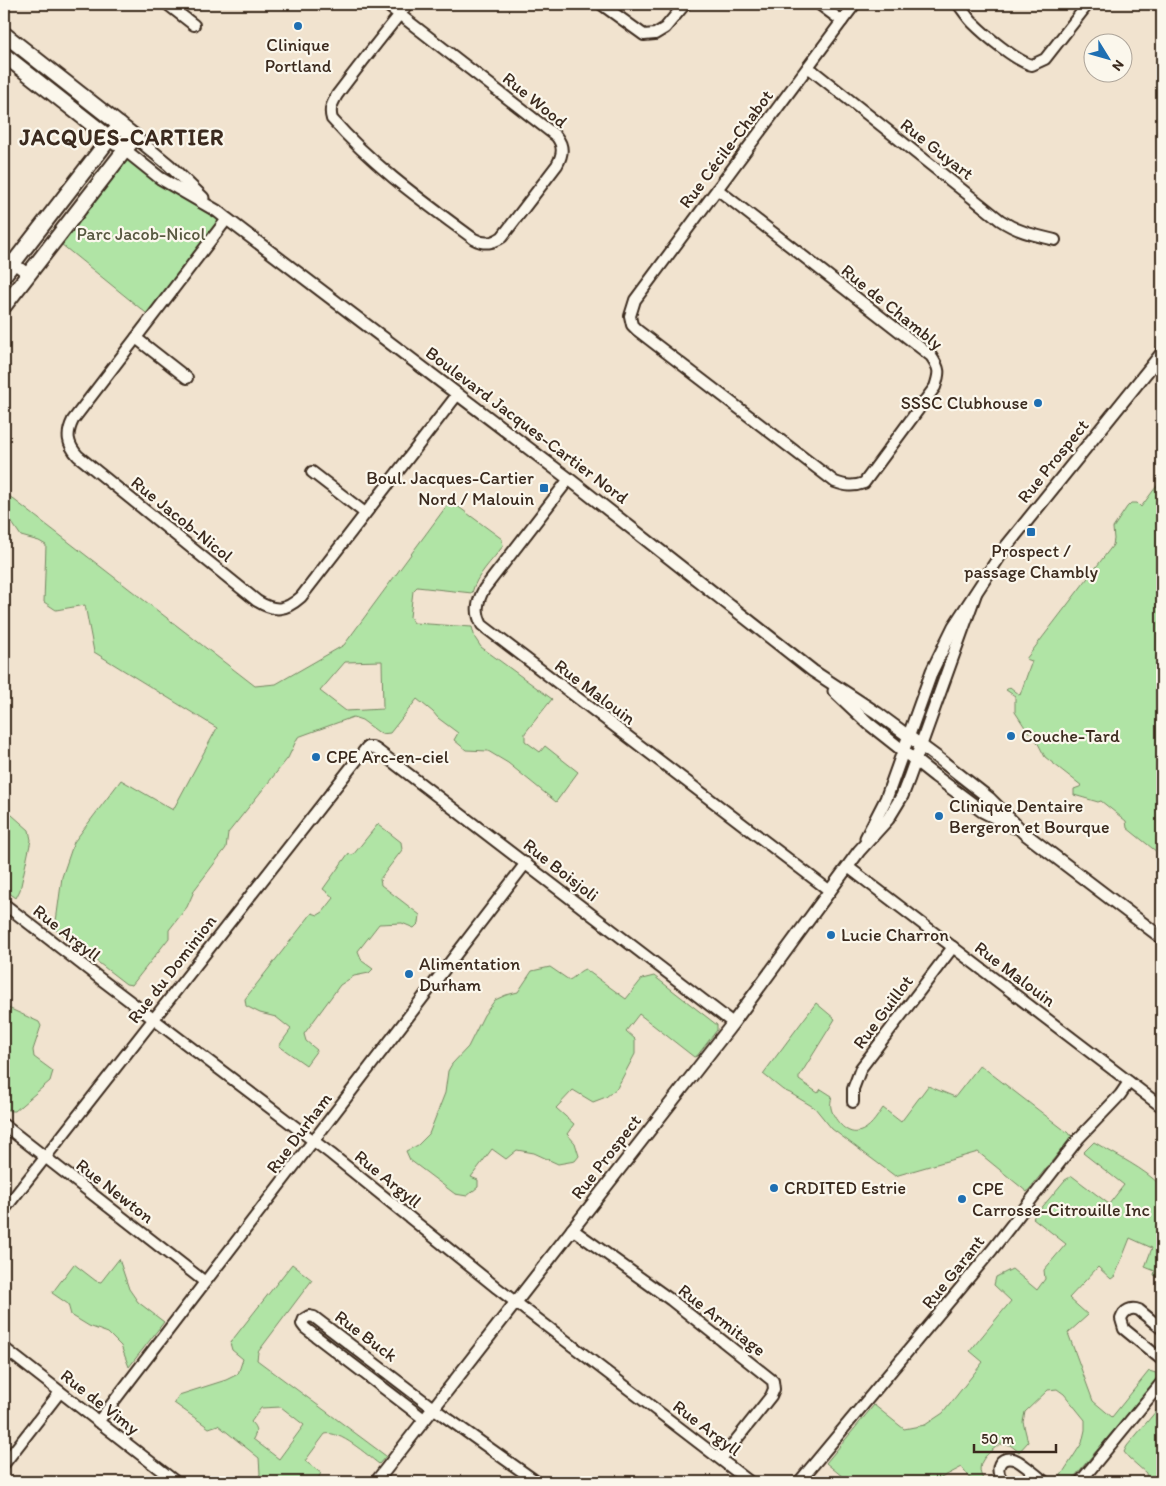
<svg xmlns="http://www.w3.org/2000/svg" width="1166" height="1486" viewBox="0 0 1166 1486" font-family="Itim,sans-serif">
	<rect width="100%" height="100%" fill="#f1e3cf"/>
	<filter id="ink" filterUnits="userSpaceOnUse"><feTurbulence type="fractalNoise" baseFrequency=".02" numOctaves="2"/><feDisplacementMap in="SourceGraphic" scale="10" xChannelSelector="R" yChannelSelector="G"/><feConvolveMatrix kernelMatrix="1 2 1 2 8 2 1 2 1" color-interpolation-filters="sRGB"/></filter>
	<g filter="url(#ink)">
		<g fill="#b0e4a5" stroke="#768762" fill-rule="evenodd">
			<path d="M125,150l102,69 -76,98 -95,-77z"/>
			<path d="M1162,479v377l-35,-28 -1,-7 -25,-20 -3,1 -24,-7v-6l8,-3 -37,-29 -13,-25h-4l-13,-20v-16l-9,-6 4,-3 10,8 12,-34 -6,-2 87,-114 1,-6 -1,-11 14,-21 4,-4h6l4,4z"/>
			<path d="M4,492l251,194 21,-2 68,-39 104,-141 8,1 46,34 1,7c-10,14 -27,29 -31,47l-55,-6 -4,4 -3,26 4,6 58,4 3,11 6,9 71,52 -27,34v8l15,11 5,-6 33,26 -22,30 -48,-39 -20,-12 -22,-1 -12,-10 4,-7 -20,-15 -5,-6 -16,-13 -27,34 -9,1 -19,-14 -9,-3 -55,20 -10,21 -60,75 -2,15 -31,41 -8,18 -18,23v8l-37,47 -6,-1 -71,-55 7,-52 12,-35 47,-62 52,30 44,-82 -123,-76 -9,-47 -29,5 -12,-8 2,-57 -7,-4 -18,-5 -17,-25zM382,661l1,48 -37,2 -26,-20 25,-29z"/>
			<path d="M4,808l25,22 2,10 -11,50 -4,8 -12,-9z"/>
			<path d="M378,824l23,18 1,8 -22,29 1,6 39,30 -1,8 -5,5 -12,-5 -23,1 -21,27 4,10 11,8 -4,4 -15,3 -14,9 -36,49 2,7 11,9 -11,15 -27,-19 12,-17 -15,-12 -16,-4 -14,-7 -1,-7 67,-86 6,2 5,-3 11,-14 -11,-9 25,-35 5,1z"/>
			<path d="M550,967l19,13c7,-3 8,-8 16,-11l41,30 16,-20 12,-3 63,49v5l-20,26 -3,1 -55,-43 -13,17 9,8v15l-18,34 -11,9 -13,5 -20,-12 -17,18 18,16 -7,10 8,9 4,13 -4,5 -17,3 -24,-11 -17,-3 -11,9 -14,-10 -21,28 7,3v7l-11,9 -12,-2 -45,-34 -4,-9 12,-6 11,-11 16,-41 3,-22 4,-7 16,-17 16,-32 11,-15 11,-5 12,-3 14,-21z"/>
			<path d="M816,1003l19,16 -36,58v3l19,13 3,-4 11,7c-1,4 -2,9 -1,12 2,10 15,27 27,24 12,-3 18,-14 25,-24l18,14 27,-36 27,11 25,-32 92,71 -45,56 -49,-40 -83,24 -63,-47 -17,-21 -25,-15 -7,-3 -20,-16z"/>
			<path d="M4,1006l35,16 2,4 -8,24 1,7 19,14 -3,10 -35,30h-5l-6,-3z"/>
			<path d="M1094,1142c23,14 50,26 68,45v92l-8,-4 1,-4 -10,-4 7,-19 -22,-10 -15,38 -4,3 -13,-12 -29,31 19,17 -20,18 25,68 19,16 37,-46 7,2 1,6 -87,103h-9l-1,-5 22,-34 3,-13v-10l-21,-26 -7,-5 -9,1 -23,22 -2,10 5,20 -9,10 -9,-7 -10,-1c-12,9 -26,19 -17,35l-2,3h-8l-11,-15 -25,13 -1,2h-87l-23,-19 48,-58 30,24 21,-4 18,-12 40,-51 -13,-11 41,-50 -17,-16 2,-8 16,-8 25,21 8,-11 -1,-9 22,-26 -33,-26 32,-38 7,-4 37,28 15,-19 -41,-32z"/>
			<path d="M119,1259l10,30 9,13 26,20 -35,45 -8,-21 -13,-13 -19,-7 -18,-11 -3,-11 -16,-11 22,-29 22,17 5,1z"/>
			<path d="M292,1264l20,16 -54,72 -1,8 129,96 -7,8c-12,-9 -39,-34 -54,-30l-20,27 16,12 -5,9h-60l4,-8 -1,-16 -41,-33 -9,3 -35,-25 5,-8 47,-15 12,-6 5,-15 -11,-9 -2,-7zM281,1407l23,18 -25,34 -26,-20c4,-7 4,-11 -2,-17l10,-14z"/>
			<path d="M1162,1404v78h-11l-4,-2 -1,-7 -17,-15 -5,-6 3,-6z"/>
		</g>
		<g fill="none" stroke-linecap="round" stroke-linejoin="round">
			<defs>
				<g id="minor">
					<path d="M167,4l27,21"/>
					<path d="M385,4l14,10 157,122c8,10 7,18 1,29l-55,72c-9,6 -17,8 -28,2 -50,-37 -100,-72 -142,-120 -3,-10 0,-15 5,-24 23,-31 47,-61 71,-91"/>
					<path d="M601,4l43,31 11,-1 10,-6 20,-24"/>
					<path d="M819,4l23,17"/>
					<path d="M958,4c5,6 9,13 15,19 11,11 44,39 59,42l13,-6 43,-55"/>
					<path d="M808,67l192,153c18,12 34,15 55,20"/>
					<path d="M717,189l214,167c9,13 9,16 4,31l-71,96c-11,4 -18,3 -29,-1l-198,-152 -5,-5 -2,-9 5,-16 207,-279 13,-17"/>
					<path d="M227,219l-154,201c-7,14 -6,24 5,36l179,145c18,11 28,10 44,-4l156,-202"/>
					<path d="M4,256l24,18"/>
					<path d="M136,338l51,40"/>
					<path d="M312,472l53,41"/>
					<path d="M569,479l-85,110c-7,13 -9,23 -2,36l348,266"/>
					<path d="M848,867l314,240"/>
					<path d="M4,904l94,73 233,177 166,134 253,194"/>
					<path d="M853,1102v-13l8,-21 92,-121"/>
					<path d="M4,1125l201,157"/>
					<path d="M4,1210l363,-463h5l5,3 356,273"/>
					<path d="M572,1229l99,71 102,81 1,8 -3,7 -50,63"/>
					<path d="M1162,1329l-23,-19c-8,-3 -15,0 -18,9l3,10 38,31"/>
					<path d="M4,1348l172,134"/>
					<path d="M424,1419l-119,-91 -3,-4 2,-5 5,-3 5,1 119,91 104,74"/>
					<path d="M98,1422l428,-559"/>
					<path d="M4,1464l56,-72"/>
					<path d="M799,1482l193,-232 87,-112 41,-43 9,-13"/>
					<path d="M1005,1482c-11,-8 -8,-27 8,-23 7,1 25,18 32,23"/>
					<path d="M1080,1482l82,-100"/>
				</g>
				<g id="tertiary">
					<path d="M135,137l34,28 34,33"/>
					<path d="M125,150l35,28 57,33 10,8 342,260 244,192 64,42 61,45 51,40 35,35 138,105"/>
					<path d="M834,691l34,32 67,53 47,35 32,16"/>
					<path d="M866,838l20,-39 46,-128 22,-45 51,-78 157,-195"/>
					<path d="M376,1482l357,-459 126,-172 29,-32 14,-23 7,-18 66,-183"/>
				</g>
				<g id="secondary">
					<path d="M4,34l131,103 -131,169"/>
					<path d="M4,55l112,88"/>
					<path d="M4,275l116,-150"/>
				</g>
			</defs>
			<use href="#minor" stroke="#3b2a1e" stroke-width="14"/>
			<use href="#tertiary" stroke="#3b2a1e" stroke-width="15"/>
			<use href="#secondary" stroke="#3b2a1e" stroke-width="18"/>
			<use href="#minor" stroke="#fbf7ec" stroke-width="10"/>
			<use href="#tertiary" stroke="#fbf7ec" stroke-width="11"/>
			<use href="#secondary" stroke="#fbf7ec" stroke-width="14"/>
		</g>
	</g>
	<g fill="#1f6fb2" stroke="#fbf7ec" stroke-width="2">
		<circle cx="298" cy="26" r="5"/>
		<circle cx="1038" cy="403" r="5"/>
		<rect x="539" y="483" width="10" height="10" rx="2.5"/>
		<rect x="1026" y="527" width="10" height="10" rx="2.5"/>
		<circle cx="1011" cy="736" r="5"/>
		<circle cx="316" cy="757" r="5"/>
		<circle cx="939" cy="816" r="5"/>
		<circle cx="831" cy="935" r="5"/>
		<circle cx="409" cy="974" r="5"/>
		<circle cx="774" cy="1188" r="5"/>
		<circle cx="962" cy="1199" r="5"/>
	</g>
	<g text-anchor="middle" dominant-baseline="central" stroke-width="4.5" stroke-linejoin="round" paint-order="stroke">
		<g font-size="18" fill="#3b2a1e" stroke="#fbf7ec" text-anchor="start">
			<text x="298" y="45" text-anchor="middle">Clinique<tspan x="298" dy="21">Portland</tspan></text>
			<text x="1028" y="403" text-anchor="end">SSSC Clubhouse</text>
			<text x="534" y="478" text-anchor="end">Boul. Jacques-Cartier<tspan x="534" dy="21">Nord / Malouin</tspan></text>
			<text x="1031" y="551" text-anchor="middle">Prospect /<tspan x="1031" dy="21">passage Chambly</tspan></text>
			<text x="1021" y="736">Couche-Tard</text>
			<text x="326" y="757">CPE Arc-en-ciel</text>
			<text x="949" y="806">Clinique Dentaire<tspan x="949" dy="21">Bergeron et Bourque</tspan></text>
			<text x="841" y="935">Lucie Charron</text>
			<text x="419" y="964">Alimentation<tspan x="419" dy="21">Durham</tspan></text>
			<text x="784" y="1188">CRDITED Estrie</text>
			<text x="972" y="1189">CPE<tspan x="972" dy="21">Carrosse-Citrouille Inc</tspan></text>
		</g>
		<g font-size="18" fill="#3b2a1e" stroke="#fbf7ec">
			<text transform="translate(535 100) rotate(39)">Rue Wood</text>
			<text transform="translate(726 149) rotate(-53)">Rue Cécile-Chabot</text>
			<text transform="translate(937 149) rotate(38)">Rue Guyart</text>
			<text transform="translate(892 307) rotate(39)">Rue de Chambly</text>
			<text transform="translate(527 425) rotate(37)">Boulevard Jacques-Cartier Nord</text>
			<text transform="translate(1053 461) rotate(-51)">Rue Prospect</text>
			<text transform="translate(182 519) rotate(39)">Rue Jacob-Nicol</text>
			<text transform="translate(595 692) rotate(37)">Rue Malouin</text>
			<text transform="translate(561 870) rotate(38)">Rue Boisjoli</text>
			<text transform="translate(67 933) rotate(38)">Rue Argyll</text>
			<text transform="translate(172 969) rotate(-52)">Rue du Dominion</text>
			<text transform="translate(1015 974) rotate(37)">Rue Malouin</text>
			<text transform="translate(883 1012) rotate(-53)">Rue Guillot</text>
			<text transform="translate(299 1133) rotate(-53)">Rue Durham</text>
			<text transform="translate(606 1157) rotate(-52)">Rue Prospect</text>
			<text transform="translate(388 1179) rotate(39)">Rue Argyll</text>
			<text transform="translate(115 1191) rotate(38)">Rue Newton</text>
			<text transform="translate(953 1272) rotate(-51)">Rue Garant</text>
			<text transform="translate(722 1320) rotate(38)">Rue Armitage</text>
			<text transform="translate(366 1336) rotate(37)">Rue Buck</text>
			<text transform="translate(100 1402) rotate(38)">Rue de Vimy</text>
			<text transform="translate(707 1428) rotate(37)">Rue Argyll</text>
		</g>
		<g font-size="18" fill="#585840" stroke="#fbf7ec">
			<text x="141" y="234">Parc Jacob-Nicol</text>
		</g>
		<g font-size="22" font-weight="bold" letter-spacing="1" fill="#3b2a1e" stroke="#fbf7ec">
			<text x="122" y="137">JACQUES-CARTIER</text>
		</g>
	</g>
	<rect width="1166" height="1486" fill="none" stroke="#fbf7ec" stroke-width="20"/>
	<rect x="10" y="10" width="1146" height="1466" fill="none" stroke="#3b2a1e" stroke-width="2" filter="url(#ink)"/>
	<g transform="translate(1108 58) rotate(127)"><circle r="24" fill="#fbf7ec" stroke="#aea59a"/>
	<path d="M0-4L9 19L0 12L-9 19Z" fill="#1f6fb2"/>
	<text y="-8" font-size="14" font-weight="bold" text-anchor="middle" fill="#3b2a1e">N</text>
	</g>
	<path d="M974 1444v8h82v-8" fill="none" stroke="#3b2a1e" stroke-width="2.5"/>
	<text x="981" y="1444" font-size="15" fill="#3b2a1e" stroke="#fbf7ec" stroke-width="4" paint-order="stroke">50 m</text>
</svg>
